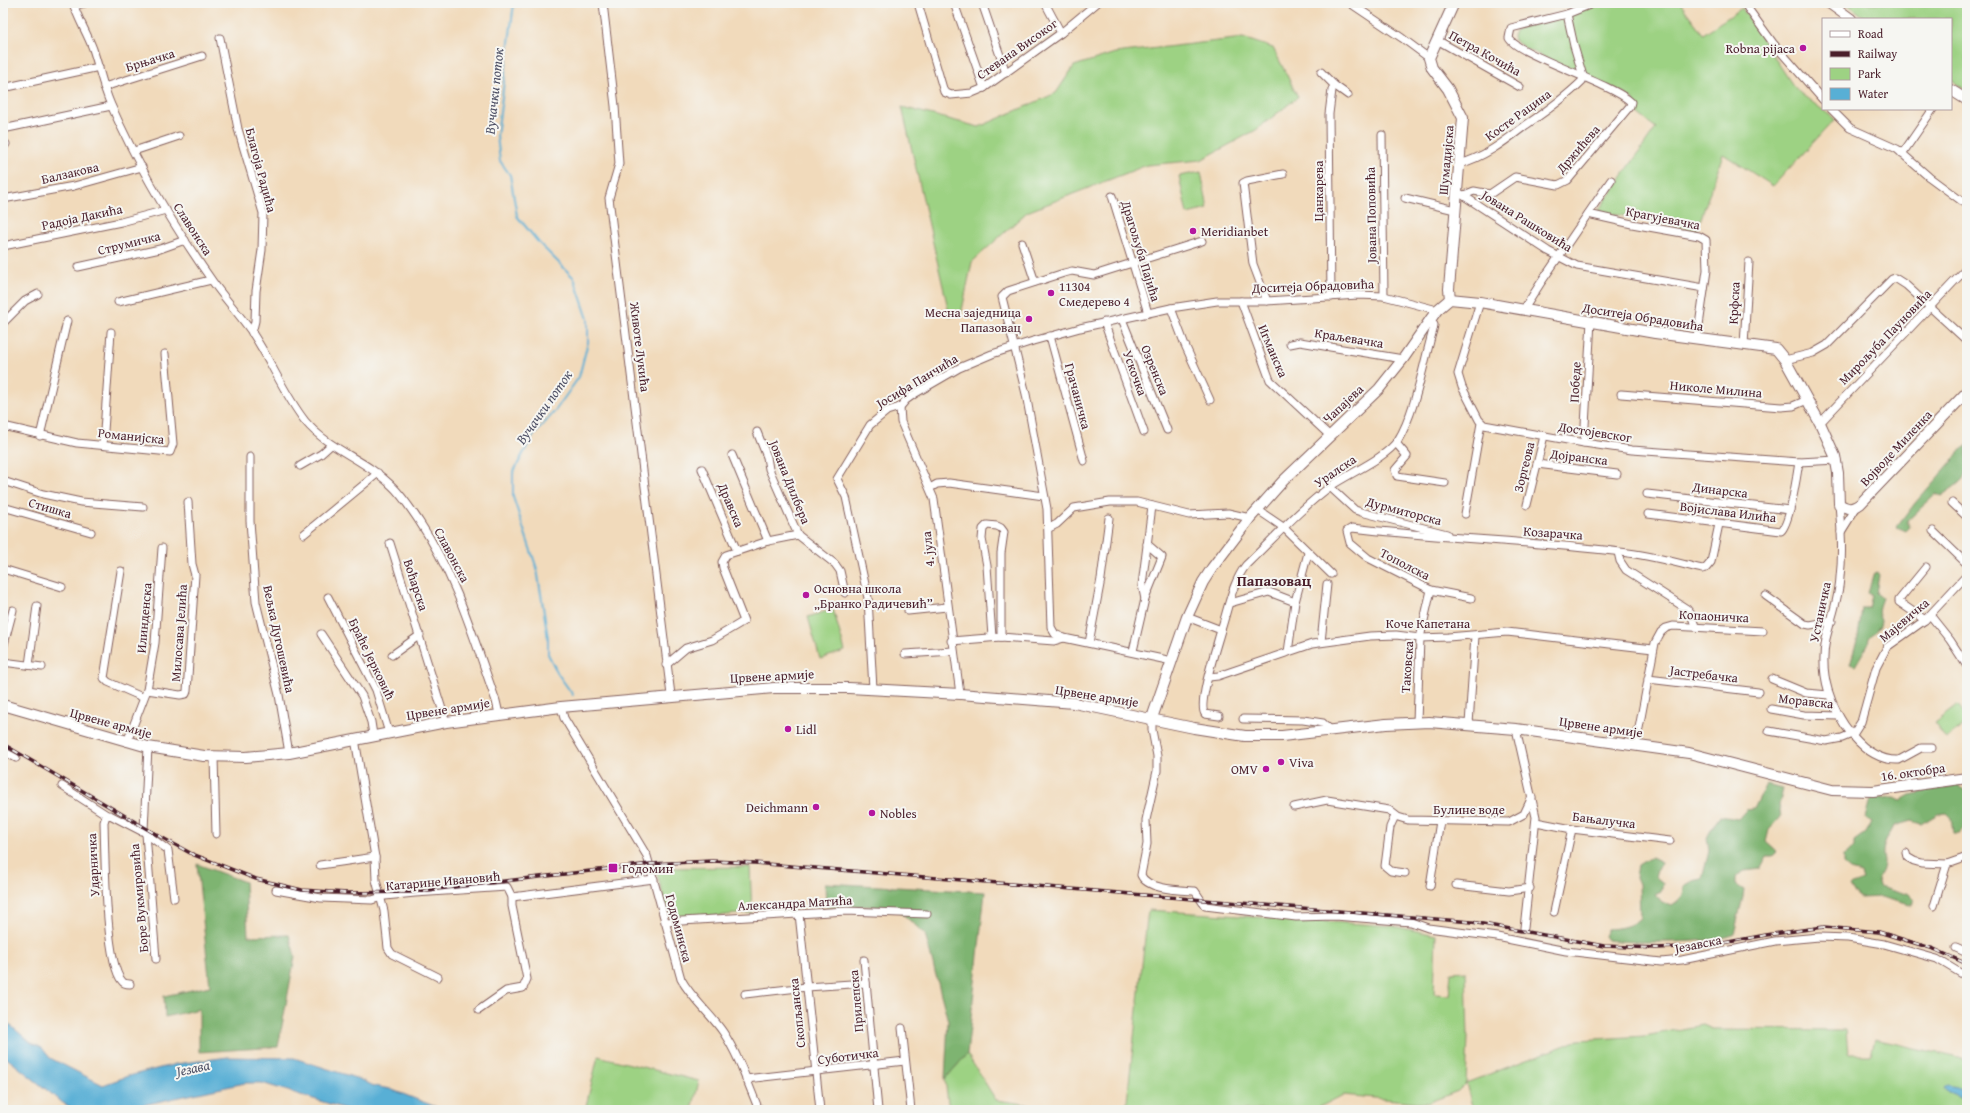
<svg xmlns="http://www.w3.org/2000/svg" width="1970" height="1113" viewBox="0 0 1970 1113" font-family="'Gentium Book Plus',serif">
	<rect width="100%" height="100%" fill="#f6f6f2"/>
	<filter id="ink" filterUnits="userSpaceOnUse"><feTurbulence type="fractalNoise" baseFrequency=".025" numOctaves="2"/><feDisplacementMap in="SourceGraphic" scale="8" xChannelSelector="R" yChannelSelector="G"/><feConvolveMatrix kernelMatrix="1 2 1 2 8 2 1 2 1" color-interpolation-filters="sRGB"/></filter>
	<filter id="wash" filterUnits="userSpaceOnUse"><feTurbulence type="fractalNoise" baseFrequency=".012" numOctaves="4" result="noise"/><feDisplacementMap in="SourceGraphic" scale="16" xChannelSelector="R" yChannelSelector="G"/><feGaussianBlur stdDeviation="0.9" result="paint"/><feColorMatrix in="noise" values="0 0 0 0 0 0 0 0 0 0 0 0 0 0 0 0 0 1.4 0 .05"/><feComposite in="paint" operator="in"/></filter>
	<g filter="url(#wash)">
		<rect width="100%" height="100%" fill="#f1dabb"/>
		<g fill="#9dd283" stroke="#747857">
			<path d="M1602,3h78l23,31 39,-26 50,76 8,9 35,26 -62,67 -50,-32 -26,76 -99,-19 58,-83 -23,-18 1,-9 -11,-8 -97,-44 -12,-9 -1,-4 2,-5 7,-4 39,-9z"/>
			<path d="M1846,3h121v88l-16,-11v-61h-84z"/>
			<path d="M1243,38l30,10 25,49 -42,33 -55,30 -54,5 -120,47 -55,50 -11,53 -11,2 -48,-210 77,20 77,-34 18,-27 41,-13z"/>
			<path d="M1201,172l7,37 -21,5 -8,-38z"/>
			<path d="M833,609l12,42 -25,8 -12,-42z"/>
			<path d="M1958,705l9,12v6l-21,16 -12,-16z"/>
			<path d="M750,867l2,46 -75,6 -9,-7 -13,-44z"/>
			<path d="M1148,910l245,16 43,9 -2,59 15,1 2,-23 15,-1 2,66 -2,46 113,-43 66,-4 58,-11 9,4 134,1 2,24h23l4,-15 92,21v50h-358l-12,-2 -6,2h-118l-7,-27 -8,8 -31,12 -84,-8 -29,15h-188z"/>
			<path d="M967,1054l29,46 70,10h-117l-4,-31z"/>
			<path d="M598,1056l101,25 -7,29h-107z"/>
		</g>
		<g fill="#7eb471" stroke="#646a4e">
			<path d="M1967,444c0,35 3,32 -26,52l-5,-2 -29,27 3,6 -4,4 -9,-4 18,-24z"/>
			<path d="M1877,572l2,3 -3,18 6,5c-3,8 -6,14 -1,22l-1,6 -11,12 -1,6 -13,22 -5,-2 8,-27 4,-29h7l3,-13 -4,-3 6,-19z"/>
			<path d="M1766,784l17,4 -4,17 2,12 -12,13 -3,12 11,10 -4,4h-6l-7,13 -16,2 -8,7v7l8,5 -1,7 -9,37c-14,10 -108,9 -127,6l-3,-4 3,-7c14,-1 23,-2 33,-11l-1,-34 -3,-7 2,-12 13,-8 10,5 -5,15 7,6 -2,8 -6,3 7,8 10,4c9,-6 12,-10 12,-20l9,-5 9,-2 7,-28 -2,-13 5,-10 8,-12 18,3 8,-9 8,-1z"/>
			<path d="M1957,785l10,6c0,14 3,34 -8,42h-6l-2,-15 -5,-5 -8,1 -17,10 -10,-3 -17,5c-3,7 -8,13 -10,20 -4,14 6,16 -7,32l2,8 30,9 5,5v3l-4,2 -29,-8 -21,1 -7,-5 -4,-7 14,-5 -2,-8 -11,-3 -7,-6v-7l12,-11v-5l11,-8 6,-11 -6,-4 5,-19 24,-2 6,3 9,-5z"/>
			<path d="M197,864l48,18 3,54 41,-1 6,21 -17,91 -79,5v-43l-34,8 -1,-21 46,-10z"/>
			<path d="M825,883l160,9 -18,162 -22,25 3,-58 -23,-87 -28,-25 -30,-3 -41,1z"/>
		</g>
		<g fill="#58afd5" stroke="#516780">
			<path d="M3,1019l27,23 12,6 8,10 53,27 25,-9 48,-12 52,-7 66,1 65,21 15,7 16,3 54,21h-95l-87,-27h-17l-116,25 -53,2 -13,-7 -60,-48z"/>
			<path d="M1948,1085l9,2 10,6v7l-21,-9 -2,-3z"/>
		</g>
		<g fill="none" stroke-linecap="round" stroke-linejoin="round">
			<path stroke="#58afd5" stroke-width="2" d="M514,3l-17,133 3,25 10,14 7,41 22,27 35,35 14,41v23l-9,35 -24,34 -23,26 -19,36v24l24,72 11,69v16l10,20 15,21"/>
		</g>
	</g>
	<g filter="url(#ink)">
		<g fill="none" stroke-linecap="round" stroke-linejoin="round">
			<defs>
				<g id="street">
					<path d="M73,3c5,16 14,30 20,46 6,18 10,38 18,56 27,61 63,122 102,177 12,17 26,32 38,49 20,29 32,62 54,90 24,29 60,38 86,64 11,10 20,24 28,36 37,55 55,118 77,180l3,13"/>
					<path d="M603,3l12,103 4,58 -10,34 62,497"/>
					<path d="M918,3l26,89 7,3 21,-2 12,-5 77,-55 36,-30"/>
					<path d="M954,3l30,85"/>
					<path d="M982,3l24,70"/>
					<path d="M1045,3l16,30"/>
					<path d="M1350,3l52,35 27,20"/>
					<path d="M1744,3l29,40 50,57"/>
					<path d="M74,6l11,-3"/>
					<path d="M220,38l18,91 25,84 -1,37 -6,41 -1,30 -3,12"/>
					<path d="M1437,40l83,47"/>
					<path d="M1321,72l13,13 14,10"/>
					<path d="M104,87l98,-31"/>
					<path d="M3,88l96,-21"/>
					<path d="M1831,109l19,19 47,21 32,28 38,28"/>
					<path d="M3,129l108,-23"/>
					<path d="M1382,135l2,161"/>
					<path d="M3,144h3"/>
					<path d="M134,151l45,-15"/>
					<path d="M1902,154l31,-45"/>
					<path d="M1459,164c26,-7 46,-23 67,-39 19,-13 39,-27 56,-44l1,-5 -9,-30 -7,-32"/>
					<path d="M1461,194l87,57 29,15 127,22"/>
					<path d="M1464,195l10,-4 16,3 25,-17 43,8 10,-5 62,-74 1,-4c-20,-19 -115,-48 -122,-64l2,-10 56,-14 27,-11"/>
					<path d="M1112,196l36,117"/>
					<path d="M1405,198l50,12"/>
					<path d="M3,199l71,-13 68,-19"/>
					<path d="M1588,214l44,10 67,12 7,4 1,30 -10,69"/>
					<path d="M1022,243l13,39"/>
					<path d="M3,246l118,-24 45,-12"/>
					<path d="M78,267l82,-18 25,-9"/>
					<path d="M1331,297l-2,-183 3,-24 2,-5"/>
					<path d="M1241,301l29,79 59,55"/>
					<path d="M1267,301l-14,-37 -10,-81 4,-2 36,-7"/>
					<path d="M118,302l93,-22"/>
					<path d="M1480,302l-22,72 4,13 17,33 5,5 100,18 48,7 167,12 38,-2"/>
					<path d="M1171,308l14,37 25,55"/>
					<path d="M1524,309l16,-25 71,-104"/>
					<path d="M1122,319l45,111"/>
					<path d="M1104,322l40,110"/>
					<path d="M3,323l22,-22 13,-7"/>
					<path d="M1050,336l34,125"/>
					<path d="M1290,344l10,-2 103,17"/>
					<path d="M1744,345l5,-83"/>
					<path d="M1785,360l28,-7 14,-8 65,-66 3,-1 11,7 61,56"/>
					<path d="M1621,394l160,13 12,-1 14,-6"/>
					<path d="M900,407l1,15 33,77 26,195"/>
					<path d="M1820,423l147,-155"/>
					<path d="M3,426l74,17 93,9 3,-8 -8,-90"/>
					<path d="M757,432l10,25 2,12 29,66 37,29 5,7 5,22"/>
					<path d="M40,436l27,-115"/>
					<path d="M1396,443l11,13 -12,14 2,6 48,7"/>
					<path d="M1584,443l7,-122"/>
					<path d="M103,445l8,-113"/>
					<path d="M732,455l36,86"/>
					<path d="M250,457v64l6,81 23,93 10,58"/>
					<path d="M1537,464l80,10"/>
					<path d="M300,466l21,-12 10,-9"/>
					<path d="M702,469l35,82"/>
					<path d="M3,481l40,13 38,8 62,5"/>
					<path d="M1330,487l25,23 6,2 86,22"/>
					<path d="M930,488l7,-4 12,-1 95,13"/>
					<path d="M1647,494l143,16"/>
					<path d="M1952,503l15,14"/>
					<path d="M1839,504c2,24 4,49 1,73 -1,22 -9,41 -14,62 -7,35 4,70 27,97 12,14 27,25 46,24l22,-12h11"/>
					<path d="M1527,505l17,-69"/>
					<path d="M3,507l88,25"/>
					<path d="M1258,510l25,17 48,47"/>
					<path d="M1465,514l16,-91"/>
					<path d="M1648,514l133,17c9,-7 16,-56 18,-69"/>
					<path d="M1049,528l8,-4 17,-16 36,-6h27l52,13 39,-2 22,5"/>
					<path d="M1933,531l34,33"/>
					<path d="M1841,532l15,-24"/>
					<path d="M304,534l74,-61"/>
					<path d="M390,543l56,179"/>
					<path d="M1618,552l2,9 6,9 61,39 4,5 4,12"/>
					<path d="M3,569l59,18"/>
					<path d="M121,571l-17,107 4,4 34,15"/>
					<path d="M1766,596l39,28 5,1 22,-4"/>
					<path d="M328,597l48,93 13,43"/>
					<path d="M1471,598l-40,-8 -63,-32 -18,-15 -3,-12 5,-3c92,11 184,13 276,25 25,3 50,10 74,16l4,-1 5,-6 8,-38"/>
					<path d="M1145,599l-3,-14 10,-79"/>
					<path d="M1230,603l39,-11 26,10"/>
					<path d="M908,611l39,-4"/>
					<path d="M1930,615l20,25 17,26"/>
					<path d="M1187,617l34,13c7,-21 11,-47 25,-65 28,-27 54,-56 85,-79 19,-13 55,-28 67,-46 17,-27 26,-79 35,-110l1,-5 -4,-7"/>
					<path d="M1925,620l-26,-18v-2l27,-33"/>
					<path d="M321,634l41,62 9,26 2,13"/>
					<path d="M992,637l-5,-71 -5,-27 1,-10 4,-4 10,1 4,2 3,4 -3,21v84"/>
					<path d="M951,641l50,-4 53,4 10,-3"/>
					<path d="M1321,642l6,-58"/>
					<path d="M1089,643l12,-64 8,-61"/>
					<path d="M3,648l10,-38"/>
					<path d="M1133,651l12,-52 17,-42 -15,-13"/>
					<path d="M1288,652l7,-50 13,-49"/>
					<path d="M905,654l48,-3"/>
					<path d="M392,655l28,-20"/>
					<path d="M1172,661l-108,-23 -9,-4 -4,-7 -4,-118 -21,-115 -24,-97 6,-6 56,-18 8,-2 22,4 108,-34"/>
					<path d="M3,662l39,5"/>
					<path d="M29,665l8,-59"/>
					<path d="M666,665l20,-17 26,-8 32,-19 -21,-53 -1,-6 4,-7 42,-14 30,-6"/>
					<path d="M1209,677l9,-1 94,-32 58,-8 26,-1 24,3 28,-1 59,-5 146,17"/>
					<path d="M1648,679l110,13"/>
					<path d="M1772,679l34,14 23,2"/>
					<path d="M873,689l-5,-91 -22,-101 -9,-18 33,-54 17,-14 13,-4 6,-7 10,-7 43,-25 33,-14 41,-13 47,-13 91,-20 46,-7h50l91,-6 26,1 53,14"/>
					<path d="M147,690l8,-47 7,-95"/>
					<path d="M561,707l3,11 83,138 34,123c11,20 29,34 42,53 16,24 25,52 36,78"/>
					<path d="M1771,709l33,6 35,1"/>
					<path d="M1219,716l-14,-2c-8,-9 12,-69 16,-84"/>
					<path d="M1152,718v12l5,26v15l-11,49 1,24 -6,31c6,15 40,15 54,16l10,15 91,11 39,-1 76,6 17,6 69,9 69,14 95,11 21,-2 93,-19 44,-4 29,1 36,6 53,15 30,18"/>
					<path d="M1243,719l60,1 20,3 9,8"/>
					<path d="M1417,722l3,-84 11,-48"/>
					<path d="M1469,724l6,-88"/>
					<path d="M1516,729l20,88 -12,111"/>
					<path d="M1769,731l57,10 16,-3 12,-5 7,-11 15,-54 11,-21 38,-27 42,-45"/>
					<path d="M355,739l20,118 1,23 8,31 4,37 4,6 46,23"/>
					<path d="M127,742l20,-52 33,5 6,-1 1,-3 8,-116 -3,-11 -4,-62"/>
					<path d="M1636,744l19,-101 6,-11 5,-4 7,-2 90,5"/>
					<path d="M3,751l13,7"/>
					<path d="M214,757l2,77"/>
					<path d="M62,786l45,29"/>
					<path d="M1294,807l33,-7 62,10 9,7 10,3 101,2 15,-8 8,-17"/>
					<path d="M1395,816l-5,11 -5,39 6,5 14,2"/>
					<path d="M1536,822l36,7 98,12"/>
					<path d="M145,833l23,17 6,48"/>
					<path d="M146,834l10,125"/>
					<path d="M1906,853l1,4 7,4 7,2 26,1"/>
					<path d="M320,865l55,-8"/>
					<path d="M1456,885l53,6 21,-3"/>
					<path d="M1430,886l10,-65"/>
					<path d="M276,890l45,8 51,2 13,-4 30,-3 92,-6 5,10v9l15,73 -4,9 -17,3 -27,19"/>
					<path d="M512,897l142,-18"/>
					<path d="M1934,906l13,-42 20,-7"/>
					<path d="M1554,912l18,-83"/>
					<path d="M799,914l21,196"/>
					<path d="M665,922l181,-11 81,3"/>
					<path d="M1956,948l11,5"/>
					<path d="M864,960l14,150"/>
					<path d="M130,984c-3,0 -6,0 -8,-3 -17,-18 -17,-130 -18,-159l2,-6 4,-1 31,16 3,-1 4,-83"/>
					<path d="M745,994l62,-7 59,-4"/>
					<path d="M902,1028l9,82"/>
					<path d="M746,1079l159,-18"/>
				</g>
				<g id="secondary">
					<path d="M1829,3l22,16"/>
					<path d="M1951,90l16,10"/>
					<path d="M1450,299l-1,-10 14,-171 -15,-29 -16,-21 -3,-10 25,-55"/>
					<path d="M3,705l145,42 56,9 42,1 43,-4 157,-31 115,-15 213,-19h75l111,6 114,9 120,25 51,8h37l104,-12 43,-2 87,7 173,24 143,37 41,1 94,-13"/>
					<path d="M1152,718l35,-101 16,-35 9,-14 38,-50 33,-37 96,-92 24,-30 34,-49 13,-11 30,3 175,31 121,16 9,11 35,63 15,33 3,17 1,31c8,5 13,6 21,0l107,-112"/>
				</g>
			</defs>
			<use href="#street" stroke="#84605d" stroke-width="9"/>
			<use href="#secondary" stroke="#84605d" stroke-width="12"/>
			<use href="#street" stroke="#fff" stroke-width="7"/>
			<use href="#secondary" stroke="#fff" stroke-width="10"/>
			<defs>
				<path id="rail" d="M3,744l156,92 33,18 64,25 46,11 45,3 65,-1 238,-28 62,-3 43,2 717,59 132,24 52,2 51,-2 59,-11 58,-8 55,5 55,17 33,15"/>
			</defs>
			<use href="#rail" stroke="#4a1f2b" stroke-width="3.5"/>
			<use href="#rail" stroke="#f6f6f2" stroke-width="2" stroke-dasharray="6" stroke-linecap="butt"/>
		</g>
	</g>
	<g fill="#b5179e" stroke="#f6f6f2" stroke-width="1.5">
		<circle cx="1803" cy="48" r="4"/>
		<circle cx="1193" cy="231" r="4"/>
		<circle cx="1051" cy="293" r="4"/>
		<circle cx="1029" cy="319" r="4"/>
		<circle cx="806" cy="595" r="4"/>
		<circle cx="788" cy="729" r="4"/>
		<circle cx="1281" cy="762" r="4"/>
		<circle cx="1266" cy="769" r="4"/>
		<circle cx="816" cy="807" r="4"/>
		<circle cx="872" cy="813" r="4"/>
		<rect x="608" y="863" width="10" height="10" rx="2"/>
	</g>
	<g text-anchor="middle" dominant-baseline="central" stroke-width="4" stroke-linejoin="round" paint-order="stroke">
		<g font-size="13" fill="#4a1f2b" stroke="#f6f6f2" text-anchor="start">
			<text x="1795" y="48" text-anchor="end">Robna pijaca</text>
			<text x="1201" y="231">Meridianbet</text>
			<text x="1059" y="286">11304<tspan x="1059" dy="15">Смедерево 4</tspan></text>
			<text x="1021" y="312" text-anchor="end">Месна заједница<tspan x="1021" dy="15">Папазовац</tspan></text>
			<text x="814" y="588">Основна школа<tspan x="814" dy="15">„Бранко Радичевић”</tspan></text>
			<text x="796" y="729">Lidl</text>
			<text x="1289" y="762">Viva</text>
			<text x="1258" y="769" text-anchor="end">OMV</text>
			<text x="808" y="807" text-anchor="end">Deichmann</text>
			<text x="880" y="813">Nobles</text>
			<text x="622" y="868">Годомин</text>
		</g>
		<g font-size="13" fill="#4a1f2b" stroke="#f6f6f2">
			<text transform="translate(1017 49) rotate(-35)">Стевана Високог</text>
			<text transform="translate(1485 53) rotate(29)">Петра Кочића</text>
			<text transform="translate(150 60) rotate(-17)">Брњачка</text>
			<text transform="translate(1518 115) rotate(-36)">Косте Рацина</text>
			<text transform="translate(1578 149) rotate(-49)">Држићева</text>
			<text transform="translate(1446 160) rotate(-85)">Шумадијска</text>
			<text transform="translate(261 170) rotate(75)">Благоја Радића</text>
			<text transform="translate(70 173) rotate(-13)">Балзакова</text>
			<text transform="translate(1318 191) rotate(-90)">Цанкарева</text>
			<text transform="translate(1371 215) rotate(-91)">Јована Поповића</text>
			<text transform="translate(82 217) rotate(-12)">Радоја Дакића</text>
			<text transform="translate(1663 218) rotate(11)">Крагујевачка</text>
			<text transform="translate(1527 221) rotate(32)">Јована Рашковића</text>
			<text transform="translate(193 229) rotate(57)">Славонска</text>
			<text transform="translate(129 243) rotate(-14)">Струмичка</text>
			<text transform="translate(1141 251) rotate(73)">Драгољуба Пајића</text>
			<text transform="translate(1313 286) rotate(-2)">Доситеја Обрадовића</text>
			<text transform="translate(1734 303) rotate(-87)">Крфска</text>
			<text transform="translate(1643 317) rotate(9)">Доситеја Обрадовића</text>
			<text transform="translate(1885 337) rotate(-46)">Мирољуба Пауновића</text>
			<text transform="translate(1349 338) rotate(9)">Краљевачка</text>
			<text transform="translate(640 347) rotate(83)">Животе Лукића</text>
			<text transform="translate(1273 351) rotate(67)">Игманска</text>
			<text transform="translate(1155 370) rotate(68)">Озренска</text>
			<text transform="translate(1135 373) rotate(70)">Ускочка</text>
			<text transform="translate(917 381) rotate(-31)">Јосифа Панчића</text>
			<text transform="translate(1575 382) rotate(-87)">Победе</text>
			<text transform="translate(1716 389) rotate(5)">Николе Милина</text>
			<text transform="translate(1078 396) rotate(75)">Грачаничка</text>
			<text transform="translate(1343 404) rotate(-43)">Чапајева</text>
			<text transform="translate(1595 432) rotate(9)">Достојевског</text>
			<text transform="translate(131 436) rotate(6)">Романијска</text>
			<text transform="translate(1896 448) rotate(-47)">Војводе Миленка</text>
			<text transform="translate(1579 457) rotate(7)">Дојранска</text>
			<text transform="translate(1524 467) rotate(-76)">Зоргеова</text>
			<text transform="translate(1335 471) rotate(-34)">Уралска</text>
			<text transform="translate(790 482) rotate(68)">Јована Дилбера</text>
			<text transform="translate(1720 490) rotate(7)">Динарска</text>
			<text transform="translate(731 505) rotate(67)">Дравска</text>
			<text transform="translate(50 508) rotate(16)">Стишка</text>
			<text transform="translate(1404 511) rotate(15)">Дурмиторска</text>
			<text transform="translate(1728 512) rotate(7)">Војислава Илића</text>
			<text transform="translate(1553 533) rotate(4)">Козарачка</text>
			<text transform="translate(928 549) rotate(-96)">4. јула</text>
			<text transform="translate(452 555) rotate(62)">Славонска</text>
			<text transform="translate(1405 564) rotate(27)">Тополска</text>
			<text transform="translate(416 585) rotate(72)">Воћарска</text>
			<text transform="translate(1820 612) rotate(-78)">Устаничка</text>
			<text transform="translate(1714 616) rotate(3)">Копаоничка</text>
			<text transform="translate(144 618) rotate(-85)">Илинденска</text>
			<text transform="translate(1904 620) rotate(-40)">Мајевичка</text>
			<text x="1428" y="623">Коче Капетана</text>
			<text transform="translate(179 633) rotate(-86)">Милосава Јелића</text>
			<text transform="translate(279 639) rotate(78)">Вељка Дугошевића</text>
			<text transform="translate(372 659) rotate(64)">Браће Јерковић</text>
			<text transform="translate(1407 667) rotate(-86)">Таковска</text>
			<text transform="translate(1704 674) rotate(7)">Јастребачка</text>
			<text transform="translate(772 676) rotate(-3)">Црвене армије</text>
			<text transform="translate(1097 696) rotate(9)">Црвене армије</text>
			<text transform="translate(1806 701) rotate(6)">Моравска</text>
			<text transform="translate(448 709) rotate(-9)">Црвене армије</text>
			<text transform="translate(111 723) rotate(15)">Црвене армије</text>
			<text transform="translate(1601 727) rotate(8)">Црвене армије</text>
			<text transform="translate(1913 772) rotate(-8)">16. октобра</text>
			<text x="1469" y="809">Булине воде</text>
			<text transform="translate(1604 820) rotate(7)">Бањалучка</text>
			<text transform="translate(93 865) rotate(-93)">Ударничка</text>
			<text transform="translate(443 881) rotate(-5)">Катарине Ивановић</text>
			<text transform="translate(139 898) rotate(-95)">Боре Вукмировића</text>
			<text transform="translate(795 903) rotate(-3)">Александра Матића</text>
			<text transform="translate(679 928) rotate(75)">Годоминска</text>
			<text transform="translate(1698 944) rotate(-11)">Језавска</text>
			<text transform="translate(856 1001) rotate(-95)">Прилепска</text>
			<text transform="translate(797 1013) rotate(-96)">Скопљанска</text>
			<text transform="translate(848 1056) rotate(-7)">Суботичка</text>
		</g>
		<g font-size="14" font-style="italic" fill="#4f5166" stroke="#f6f6f2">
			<text transform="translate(494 91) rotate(-84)">Вучачки поток</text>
			<text transform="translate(544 407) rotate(-55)">Вучачки поток</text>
			<text transform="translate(193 1068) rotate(-12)">Језава</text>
		</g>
		<g font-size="15" font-weight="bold" fill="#4a1f2b" stroke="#f6f6f2">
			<text x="1274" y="580">Папазовац</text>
		</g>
	</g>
	<rect width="1970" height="1113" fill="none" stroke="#f6f6f2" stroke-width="16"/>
	<rect x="1822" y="18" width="130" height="92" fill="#f6f6f2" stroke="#b1a0a2"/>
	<rect x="1830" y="31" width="20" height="6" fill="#ffffff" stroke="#b1a0a2"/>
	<text x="1858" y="38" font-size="12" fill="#4a1f2b">Road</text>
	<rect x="1830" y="51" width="20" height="6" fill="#4a1f2b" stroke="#b1a0a2"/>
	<text x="1858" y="58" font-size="12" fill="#4a1f2b">Railway</text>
	<rect x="1830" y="68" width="20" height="12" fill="#9dd283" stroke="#b1a0a2"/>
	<text x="1858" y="78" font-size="12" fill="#4a1f2b">Park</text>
	<rect x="1830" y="88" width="20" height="12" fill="#58afd5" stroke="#b1a0a2"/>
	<text x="1858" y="98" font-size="12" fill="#4a1f2b">Water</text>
</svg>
